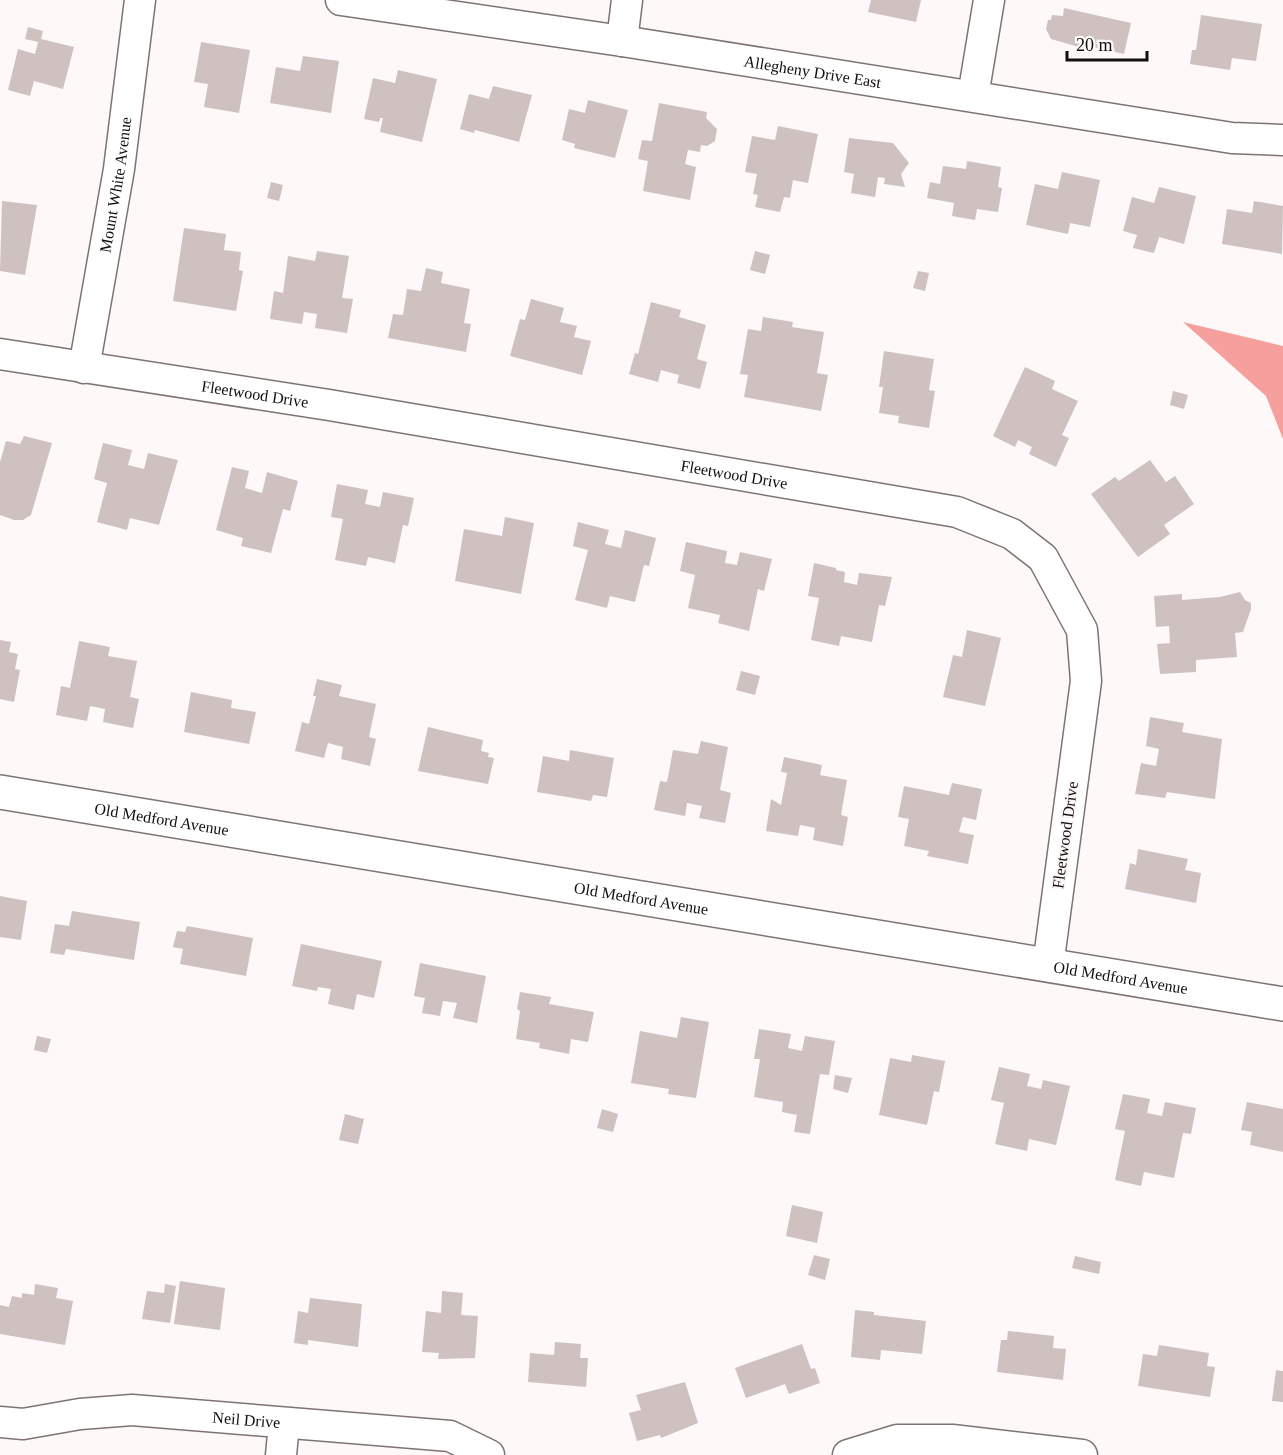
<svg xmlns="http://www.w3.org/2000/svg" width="1283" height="1455" viewBox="0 0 1283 1455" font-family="Georgia,serif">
	<rect width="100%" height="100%" fill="#fef8f8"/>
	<path fill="#f6a09d" d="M1183,322l100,24v93l-17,-43z"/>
	<g fill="#cfc1c0">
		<path d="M871,0h50l-5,22 -48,-10z"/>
		<path d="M1064,8l67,15 -7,31 -31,-7v4l-42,-12 -5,-10 2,-9h3l1,-5 11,1z"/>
		<path d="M1201,15l61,9 -6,37 -24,-3 -2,12 -40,-6 2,-14h4z"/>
		<path d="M28,27l15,4 -2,8 33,8 -11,42 -29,-8 -4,15 -22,-6 10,-41 17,5 3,-12 -13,-3z"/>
		<path d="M201,42l49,8 -11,63 -35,-6 4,-23 -14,-2z"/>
		<path d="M303,56l36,5 -8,52 -61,-10 6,-36 24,4z"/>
		<path d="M398,70l39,9 -15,63 -42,-10 3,-14h-3l-1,4 -15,-3 9,-41 22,5z"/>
		<path d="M493,86l39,9 -13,47 -44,-12 -1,3 -14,-4 9,-35 20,5z"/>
		<path d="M588,100l40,10 -13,48 -41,-10 1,-4 -13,-4 7,-31 16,4z"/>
		<path d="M659,103l48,9 -1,6 11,11 -2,12 -8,5 -6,-1 -1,7 -12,-2 -3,14 11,3 -6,33 -47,-9 5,-30 -10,-2 4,-19 10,1z"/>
		<path d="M778,126l40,8 -10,49 -15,-3 -3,18 -6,-1 -4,15 -25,-5 3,-12 -5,-1 4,-20 -12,-2 7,-36 23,4z"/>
		<path d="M849,138l44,5 16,20 -8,11 4,13 -21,-3 1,-6 -7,-1 -3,20 -24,-4 3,-19 -10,-2z"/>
		<path d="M967,161l34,6 -3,20 4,1 -4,24 -21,-3 -2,11 -23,-4 2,-13 -27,-5 3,-16 10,2 3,-18 23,3z"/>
		<path d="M1062,172l38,8 -10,47 -20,-4 -2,11 -42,-9 9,-41 23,5z"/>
		<path d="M271,182l12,3 -4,16 -12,-3z"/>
		<path d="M1159,187l37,9 -12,48 -25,-7 -5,16 -21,-5 4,-13 -14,-4 9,-34 22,6z"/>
		<path d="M2,201l35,4 -12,70 -25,-4z"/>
		<path d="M1254,201l29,5 -1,48 -60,-10 5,-35 25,4z"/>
		<path d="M184,228l42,6 -2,16 17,2 -2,18 4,1 -7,40 -63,-10z"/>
		<path d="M317,251l32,5 -7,42 11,1 -6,34 -32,-5 2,-14 -13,-2 -2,12 -32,-5 4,-28 9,2 5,-37 27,5z"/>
		<path d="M755,251l15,4 -5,19 -15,-4z"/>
		<path d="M426,268l17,4 -2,11 29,6 -6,34 7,1 -5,28 -78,-14 5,-24 10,1 4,-26 14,2z"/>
		<path d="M918,271l11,2 -4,18 -12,-3z"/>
		<path d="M531,299l33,9 -4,14 17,4 -3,11 17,4 -9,34 -72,-19 10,-37 5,1z"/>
		<path d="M651,302l30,8 -2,7 27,8 -9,34 10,3 -7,27 -23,-6 2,-8 -18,-5 -3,12 -29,-8 6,-21 3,1z"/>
		<path d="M763,317l30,5 -1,5 32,5 -7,41 11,2 -7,36 -77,-14 4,-22 -8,-1 8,-45 13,2z"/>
		<path d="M884,351l50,8 -5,31 6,1 -6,37 -31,-5 1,-7 -20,-3 4,-26h-4z"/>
		<path d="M1025,367l30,14 -3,8 26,12 -16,34 7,3 -13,29 -27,-13 3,-7 -14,-7 -3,7 -22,-11z"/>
		<path d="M1173,391l15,4 -4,14 -14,-4z"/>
		<path d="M24,436l28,7 -21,72 -8,5h-9l-14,-5v-53l6,-21 14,3z"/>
		<path d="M103,443l29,7 -4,15 16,4 4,-16 30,7 -19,65 -29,-7 -3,12 -30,-8 10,-39 -13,-4z"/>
		<path d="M1150,460l16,22 9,-6 19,28 -30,21 6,9 -32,23 -47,-63 24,-17 4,4z"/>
		<path d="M232,467l17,4 -4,17 17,5 5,-21 31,9 -8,30 -7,-2 -12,44 -30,-7 2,-8 -27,-8z"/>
		<path d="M337,484l31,6 -3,14 15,3 3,-15 31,6 -6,28 -5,-1 -8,38 -27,-6 -2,9 -31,-6 8,-41 -12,-2z"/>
		<path d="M505,517l29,6 -13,71 -66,-13 9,-52 38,7z"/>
		<path d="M578,522l31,8 -4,14 16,4 4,-18 31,8 -7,28 -5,-1 -9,37 -25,-6 -3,12 -32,-8 13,-50 -15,-4z"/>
		<path d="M686,542l41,9 -2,12 12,2 3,-13 32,7 -8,32 -6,-2 -9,42 -31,-8 2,-8 -32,-7 7,-33 -15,-4z"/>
		<path d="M814,563l22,5v2l9,2 -1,10 13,3 2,-12 33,4 -7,29 -6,-1 -7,37 -31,-6 -2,10 -28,-6 8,-42 -11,-2z"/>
		<path d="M1240,592l5,8 6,3v6l-8,23 -8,1 2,24 -41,3v12l-36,2 -3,-30 13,-1 -1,-17 -13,1 -2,-31 28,-2v6l38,-3z"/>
		<path d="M967,630l34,8 -16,68 -42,-9 10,-42 9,2z"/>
		<path d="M0,640l11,2 -2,10 9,2 -3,15 5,1 -6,32 -14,-3z"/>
		<path d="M79,641l31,6 -2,9 29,5 -7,36 9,2 -6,29 -30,-6 2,-13 -15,-3 -3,15 -31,-6 5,-29 9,2z"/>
		<path d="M741,671l19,5 -5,19 -19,-5z"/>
		<path d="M317,679l25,6 -3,11 37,8 -7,33 7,2 -6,27 -29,-7 2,-12 -15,-4 -4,15 -29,-7 7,-29 7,2 7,-28h-3z"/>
		<path d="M191,692l41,8 -1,8 25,4 -7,32 -65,-12z"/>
		<path d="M1150,717l34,6 -2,9 40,7 -7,60 -48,-7 -2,6 -30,-4 6,-31 15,3 3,-17 -13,-3z"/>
		<path d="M428,727l55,13 -2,11 8,2 -1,4 6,1 -6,26 -70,-13z"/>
		<path d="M701,741l27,6 -8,43 11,3 -6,30 -26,-5 3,-12 -15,-3 -2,13 -31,-6 6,-29 7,1 6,-32 25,4z"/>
		<path d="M570,750l44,8 -7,39 -14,-2 -2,6 -54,-9 6,-36 26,5z"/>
		<path d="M784,757l38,8 -2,10 27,5 -6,35 7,2 -5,29 -30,-6 2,-12 -15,-3 -2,11 -32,-5 5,-32 10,6 6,-32 -6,-1z"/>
		<path d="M952,783l30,6 -6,31 -13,-3 -4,15 15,3 -6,29 -41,-8 2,-5 -25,-5 5,-27 -11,-2 6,-31 45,9z"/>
		<path d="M1138,849l50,10 -3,11 16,3 -5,30 -71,-14 5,-26 6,2z"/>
		<path d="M0,896l27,5 -6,39 -21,-3z"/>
		<path d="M72,911l68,11 -6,38 -68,-11 -2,6 -14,-2 5,-29 14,2z"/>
		<path d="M187,926l66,12 -7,38 -66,-12 3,-15 -10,-2 4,-16 8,1z"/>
		<path d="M301,944l81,17 -8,37 -17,-4 -3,16 -26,-6 3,-15 -13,-2 -1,4 -25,-5z"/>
		<path d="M420,963l66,13 -9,47 -24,-5 4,-15 -14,-2 -3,15 -18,-3 3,-15 -11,-2z"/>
		<path d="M520,992l31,5 -2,7 45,8 -6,30 -17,-3 -2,15 -30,-6 1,-5 -24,-4 4,-28 -3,-2z"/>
		<path d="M681,1017l28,5 -13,76 -28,-4 1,-5 -38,-6 9,-52 37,7z"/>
		<path d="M759,1029l32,5 -3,14 14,3 3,-15 30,5 -6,34 -9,-1 -10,60 -16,-2 3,-17 -15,-3 1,-10 -29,-5 6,-38h-6z"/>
		<path d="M37,1036l14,3 -4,14 -13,-3z"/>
		<path d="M912,1055l33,6 -6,31 -5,-1 -7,34 -48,-10 11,-57 21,4z"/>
		<path d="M999,1067l31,7 -3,12 14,3 2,-9 27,6 -14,59 -27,-6 -2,12 -32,-7 9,-41 -13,-3z"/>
		<path d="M835,1075l17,3 -4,15 -15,-4z"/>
		<path d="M1123,1094l27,5 -3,14 15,3 3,-14 31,6 -5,26 -8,-1 -9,45 -30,-6 -3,14 -26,-6 10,-49 -10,-2z"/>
		<path d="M1247,1102l36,7v43l-33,-7 2,-13 -11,-2z"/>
		<path d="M602,1109l16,5 -5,18 -16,-4z"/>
		<path d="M345,1114l19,5 -6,25 -19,-4z"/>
		<path d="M792,1205l31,7 -6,31 -31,-7z"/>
		<path d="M814,1255l16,4 -5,21 -17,-5z"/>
		<path d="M1075,1256l26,6 -2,12 -27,-6z"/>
		<path d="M180,1281l45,7 -5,42 -46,-6z"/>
		<path d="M35,1284l23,4 -2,10 17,3 -8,44 -65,-11v-29l9,2 3,-11 10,2v-5l12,2z"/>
		<path d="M165,1284l11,2 -6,37 -28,-4 5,-28 17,2z"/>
		<path d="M442,1291l21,2 -2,22 17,1 -3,42 -37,1 1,-6 -17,-1 4,-41 15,2z"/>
		<path d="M310,1298l52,6 -4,43 -50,-7v5l-14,-2 4,-32 10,2z"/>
		<path d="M855,1310l19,2v3l52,6 -4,33 -41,-4 -1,10 -29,-3z"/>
		<path d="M1008,1331l46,5 -1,12 13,1 -3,31 -66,-8 4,-32h6z"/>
		<path d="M555,1342l26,2 -1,14h8l-2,29 -58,-5 2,-29 24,2z"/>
		<path d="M802,1344l9,25 4,-1 5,15 -31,11 -4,-10 -39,14 -11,-30z"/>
		<path d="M1159,1345l50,8 -2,13 8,1 -5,30 -72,-11 5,-32 14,2z"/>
		<path d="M1276,1370l7,1v31l-11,-1z"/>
		<path d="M685,1382l13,41 -37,15 -1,-3 -23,6 -8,-28 12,-3 -5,-15z"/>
	</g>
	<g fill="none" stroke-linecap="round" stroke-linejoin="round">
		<defs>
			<g id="street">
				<path id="s1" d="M341,0l281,41 610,97 51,2"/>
				<path d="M622,41l5,-41"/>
				<path d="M973,96l16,-96"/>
				<path id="s2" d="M0,354l329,51 628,107 55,22 31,24 39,72 4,51 -38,285"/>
				<path id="s3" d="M84,368l35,-199 21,-169"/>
				<path id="s4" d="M0,1422l23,2 57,-10 52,-4 318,26 39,19"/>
				<path d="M281,1455l3,-31"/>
				<path d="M848,1455l49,-15h55l130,15"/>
			</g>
			<g id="secondary">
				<path id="s5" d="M0,792l1283,212"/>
			</g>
		</defs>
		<use href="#street" stroke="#7f7372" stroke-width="33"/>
		<use href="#secondary" stroke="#7f7372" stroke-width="36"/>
		<use href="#street" stroke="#fff" stroke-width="30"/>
		<use href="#secondary" stroke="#fff" stroke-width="33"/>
	</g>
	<g text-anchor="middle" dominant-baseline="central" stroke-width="4.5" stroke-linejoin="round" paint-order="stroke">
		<g font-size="16" fill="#130e0e" stroke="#fef8f8">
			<text stroke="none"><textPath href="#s1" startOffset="477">Allegheny Drive East</textPath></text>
			<text stroke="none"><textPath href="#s3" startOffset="186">Mount White Avenue</textPath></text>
			<text stroke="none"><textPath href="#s2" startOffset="258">Fleetwood Drive</textPath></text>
			<text stroke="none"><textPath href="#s2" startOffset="744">Fleetwood Drive</textPath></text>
			<text stroke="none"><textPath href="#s5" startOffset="164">Old Medford Avenue</textPath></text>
			<text transform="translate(1065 835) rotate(-82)">Fleetwood Drive</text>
			<text stroke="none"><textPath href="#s5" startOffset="650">Old Medford Avenue</textPath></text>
			<text stroke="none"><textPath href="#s5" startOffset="1136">Old Medford Avenue</textPath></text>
			<text stroke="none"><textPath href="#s4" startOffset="248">Neil Drive</textPath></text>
		</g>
	</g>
	<path d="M1067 51v9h80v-9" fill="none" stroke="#130e0e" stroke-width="3"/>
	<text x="1076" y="51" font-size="18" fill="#130e0e" stroke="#fef8f8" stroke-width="4.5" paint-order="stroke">20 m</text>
</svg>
